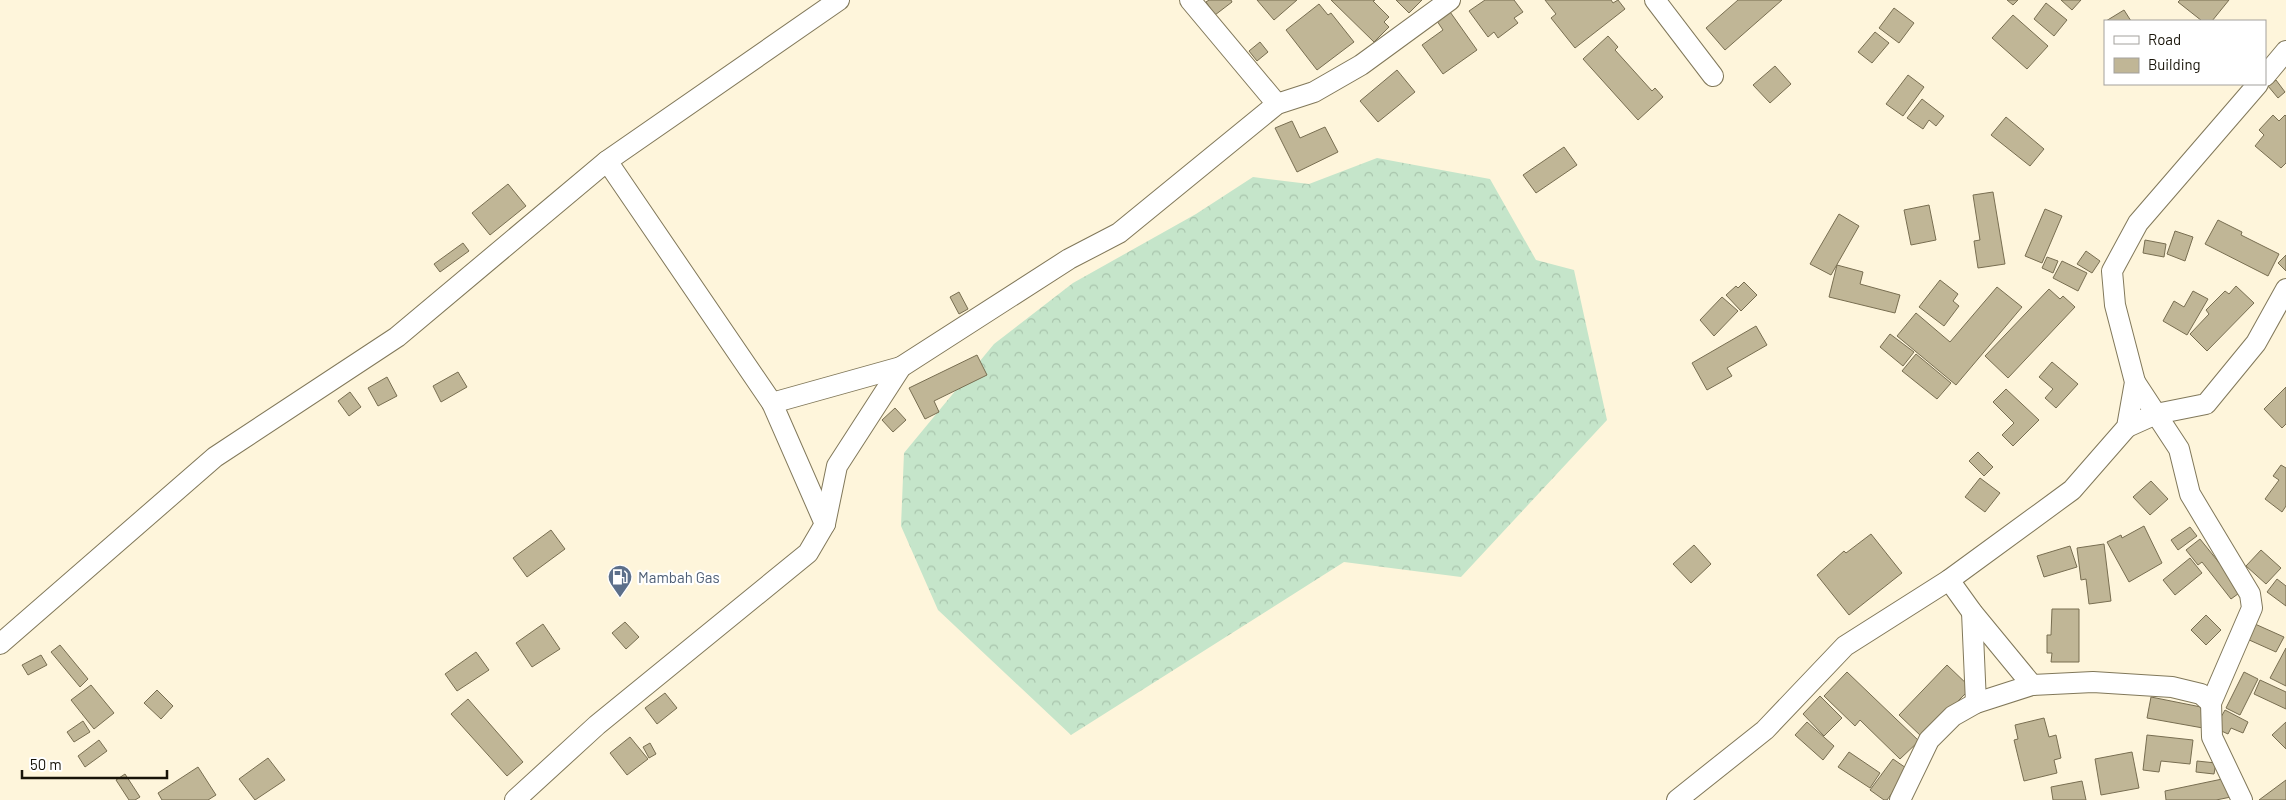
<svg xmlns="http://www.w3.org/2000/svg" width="2286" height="800" viewBox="0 0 2286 800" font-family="Barlow,sans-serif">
	<defs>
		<pattern id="forest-crowns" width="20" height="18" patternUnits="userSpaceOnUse" patternTransform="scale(1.25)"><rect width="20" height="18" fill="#c5e5ca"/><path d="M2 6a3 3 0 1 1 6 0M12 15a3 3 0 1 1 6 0" fill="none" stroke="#a8c4ac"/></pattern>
	</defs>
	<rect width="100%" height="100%" fill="#fef5db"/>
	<path fill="url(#forest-crowns)" d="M1377,158l113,21 46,81 38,10 33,150 -146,157 -117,-15 -273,173 -133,-125 -37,-84 3,-73 90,-109 79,-61 123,-69 57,-37 56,7z"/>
	<g fill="#c0b696" stroke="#786e51">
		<path d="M1209,0h22l1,2 -17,13 -9,-13z"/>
		<path d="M1257,0h40l-23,20z"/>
		<path d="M1331,0h44l-2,1 16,16 -5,5 5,5 -15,15z"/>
		<path d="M1396,0h26l-13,13z"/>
		<path d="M1485,0h29l9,12 -9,6 4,5 -20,15 -4,-6 -6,5 -19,-26z"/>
		<path d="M1545,0h66l2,3 5,-3 7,9 -50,39 -24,-30 5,-4z"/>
		<path d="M1738,0h44l-57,50 -19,-22z"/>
		<path d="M2007,0h11l-5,5z"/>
		<path d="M2061,0h20l-9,10z"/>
		<path d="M2180,0h49l-17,21h-10l-24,-19z"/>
		<path d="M2046,3l21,17 -13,16 -20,-17z"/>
		<path d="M1319,4l9,11 3,-2 23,29 -37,28 -31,-40z"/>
		<path d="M1894,8l20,15 -15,20 -20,-15z"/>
		<path d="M1448,9l29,41 -34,24 -21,-29 21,-15 -8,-12z"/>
		<path d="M2124,10l7,11h-25z"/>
		<path d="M2013,15l35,31 -21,23 -35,-31z"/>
		<path d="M1875,32l14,11 -17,20 -14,-11z"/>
		<path d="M1608,36l10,11 -3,3 37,41 3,-3 8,9 -25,23 -55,-61z"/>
		<path d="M1260,42l8,10 -11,9 -8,-10z"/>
		<path d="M1775,66l16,18 -21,19 -17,-18z"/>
		<path d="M1397,70l18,22 -37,30 -18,-21z"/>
		<path d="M1908,75l16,12 -21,29 -17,-12z"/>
		<path d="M2276,80l9,12 -7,6 -10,-12z"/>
		<path d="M1922,99l22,17 -8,10 -7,-6 -6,9 -16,-11z"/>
		<path d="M2273,115l6,6 6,-6 1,1v47l-5,5 -26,-22 9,-11 -5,-5z"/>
		<path d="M2006,117l38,32 -14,17 -39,-31z"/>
		<path d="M1292,121l8,17 25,-11 13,25 -41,20 -22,-44z"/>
		<path d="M1564,147l13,18 -41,28 -13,-18z"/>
		<path d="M508,184l18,22 -36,29 -18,-22z"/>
		<path d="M1993,192l12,72 -27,4 -4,-27 6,-1 -7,-45z"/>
		<path d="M1929,205l7,35 -25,5 -7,-35z"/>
		<path d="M2045,209l17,7 -20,47 -17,-7z"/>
		<path d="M1839,214l20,12 -28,49 -21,-11z"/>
		<path d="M2218,220l24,12 -1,3 38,19 -11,22 -63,-32z"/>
		<path d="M2175,231l18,6 -8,24 -18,-7z"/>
		<path d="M2145,240l21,4 -2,13 -21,-4z"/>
		<path d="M463,243l6,8 -29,21 -6,-8z"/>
		<path d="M2086,251l14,10 -8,12 -15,-9z"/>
		<path d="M2286,255v16l-8,-8z"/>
		<path d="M2047,257l11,4 -5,12 -11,-5z"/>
		<path d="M2062,261l25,12 -9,18 -25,-13z"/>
		<path d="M1837,265l26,7 -3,12 40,11 -5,18 -66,-16z"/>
		<path d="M1940,280l18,14 -5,7 6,5 -15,20 -25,-19z"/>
		<path d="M1744,282l13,13 -16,16 -15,-16 10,-9 2,2z"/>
		<path d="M2236,286l18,17 -47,48 -17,-17 19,-20 -3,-4 19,-19 4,3z"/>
		<path d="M1997,287l25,20 -66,78 -59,-49 19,-23 34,29z"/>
		<path d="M2049,289l11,10 3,-3 12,11 -67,71 -23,-22z"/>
		<path d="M2193,291l15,8 -21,36 -24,-14 11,-20 10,6z"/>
		<path d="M959,292l9,17 -9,5 -9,-17z"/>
		<path d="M1722,297l16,14 -24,25 -14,-16z"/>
		<path d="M1756,326l11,19 -40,23 5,8 -25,14 -15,-27z"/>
		<path d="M1890,334l24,18 -11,14 -23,-19z"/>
		<path d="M1916,354l35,29 -14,16 -35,-28z"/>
		<path d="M977,355l10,20 -53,26 5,11 -14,7 -16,-31z"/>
		<path d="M2052,362l26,22 -22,24 -11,-10 8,-9 -14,-12z"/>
		<path d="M458,372l9,15 -26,15 -8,-16z"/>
		<path d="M387,377l10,19 -19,10 -10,-18z"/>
		<path d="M2286,387v37l-4,4 -18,-19z"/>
		<path d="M2006,389l33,31 -26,26 -11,-11 12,-12 -21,-21z"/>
		<path d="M350,392l11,15 -12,9 -11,-15z"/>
		<path d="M895,408l11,12 -13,12 -11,-12z"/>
		<path d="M1978,452l15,15 -9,9 -15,-15z"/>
		<path d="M2281,465l5,3v38l-4,6 -17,-13 14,-19 -6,-4z"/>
		<path d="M1980,478l20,15 -15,19 -20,-15z"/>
		<path d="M2151,481l17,18 -18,16 -17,-18z"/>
		<path d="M2144,526l18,37 -33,19 -22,-40 14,-7 1,3z"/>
		<path d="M2190,527l7,9 -19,14 -7,-10z"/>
		<path d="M551,530l14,19 -38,28 -14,-19z"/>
		<path d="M1871,534l31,39 -53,42 -32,-40 27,-24 2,2z"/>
		<path d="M2200,539l42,52 -11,8 -29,-37 -4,3 -12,-15z"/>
		<path d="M2104,544l7,57 -22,3 -3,-25 -5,1 -4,-32z"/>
		<path d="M1694,545l17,19 -20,19 -18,-19z"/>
		<path d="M2070,546l7,21 -33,10 -7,-21z"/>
		<path d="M2261,550l20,18 -15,16 -20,-18z"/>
		<path d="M2190,558l12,15 -27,22 -12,-15z"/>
		<path d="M2277,579l9,7v20l-19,-14z"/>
		<path d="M2052,609h27v53h-28l1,-9h-5v-18h4z"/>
		<path d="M2206,615l15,15 -15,15 -15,-15z"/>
		<path d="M625,622l14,15 -13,12 -14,-16z"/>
		<path d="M543,624l17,25 -28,18 -16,-24z"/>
		<path d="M2255,624l29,13 -8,15 -29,-13z"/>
		<path d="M60,645l28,34 -8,8 -29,-35z"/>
		<path d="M2286,648v38l-16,-8z"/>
		<path d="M476,652l13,18 -32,21 -12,-17z"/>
		<path d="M41,655l6,10 -19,10 -6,-10z"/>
		<path d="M1947,665l24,23 -49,49 -23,-22z"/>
		<path d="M1847,672l72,69 -19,18 -40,-39 -5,6 -31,-30z"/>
		<path d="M2244,672l14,7 -18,36 -14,-7z"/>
		<path d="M2260,680l26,12v17l-32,-15z"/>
		<path d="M91,685l23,28 -20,16 -23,-29z"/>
		<path d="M157,690l16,16 -12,13 -17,-16z"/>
		<path d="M665,693l12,15 -20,16 -12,-16z"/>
		<path d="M1820,696l22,22 -18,18 -21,-22z"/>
		<path d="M2151,697l55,11 -3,20 -56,-10z"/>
		<path d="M468,699l55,63 -16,14 -56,-62z"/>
		<path d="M2225,710l23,12 -5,11 -12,-5 -3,6 -13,-6z"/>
		<path d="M2044,718l5,19 7,-2 5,23 -7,2 3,13 -33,8 -10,-41 4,-1 -3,-14z"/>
		<path d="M83,721l7,11 -16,10 -7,-10z"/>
		<path d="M1807,722l27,24 -11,14 -28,-25z"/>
		<path d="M2286,722v27l-14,-14z"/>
		<path d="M2147,735l46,5 -3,24 -29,-3 -2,11 -16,-2z"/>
		<path d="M630,737l18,22 -21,16 -17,-22z"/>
		<path d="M99,740l8,11 -22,16 -7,-11z"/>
		<path d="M650,743l6,11 -7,4 -6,-11z"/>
		<path d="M1849,752l31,21 -10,15 -32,-21z"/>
		<path d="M2132,752l7,36 -38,7 -6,-36z"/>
		<path d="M268,758l17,22 -30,20 -16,-21z"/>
		<path d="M1893,759l16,11 -22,30h-3l-14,-10z"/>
		<path d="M2197,761l19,2 -2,11 -18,-2z"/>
		<path d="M198,767l18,28 -8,5h-46l-4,-7z"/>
		<path d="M125,774l15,23 -5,3h-6l-13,-20z"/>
		<path d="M2227,778l4,19 -15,3h-50l-1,-9z"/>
		<path d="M2286,780v20h-27z"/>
		<path d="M2082,781l4,19h-33l-2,-13z"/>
	</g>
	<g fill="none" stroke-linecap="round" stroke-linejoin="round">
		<defs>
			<g id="minor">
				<path d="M1190,0l87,104"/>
				<path d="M1655,0l58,76"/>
				<path d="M2265,76l21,-25"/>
				<path d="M607,161l165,242 53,121"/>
				<path d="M2135,382l44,67 11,45 60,100 2,14 -41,95 1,34 30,63"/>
				<path d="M772,403l129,-36"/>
				<path d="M2127,427l29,-13 50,-10 50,-61 30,-54"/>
				<path d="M1949,580l23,32 60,73"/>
				<path d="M1972,612l4,91"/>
				<path d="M0,644l215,-187 182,-120 210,-176 232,-161"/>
				<path d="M515,800l82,-75 211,-172 17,-29 12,-58 64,-99 168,-108 50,-26 158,-129 37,-12 47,-27 89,-65"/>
				<path d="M1677,800l88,-70 80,-84 104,-66 123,-90 55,-63 8,-45 -20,-77 -3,-34 26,-48 120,-139"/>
				<path d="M1900,800l29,-60 24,-24 23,-13 56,-18 61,-3 79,5 29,7 10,9"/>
			</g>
		</defs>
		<use href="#minor" stroke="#81785a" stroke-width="22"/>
		<use href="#minor" stroke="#fff" stroke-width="20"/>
	</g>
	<defs>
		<symbol id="fuel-pin" viewBox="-11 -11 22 30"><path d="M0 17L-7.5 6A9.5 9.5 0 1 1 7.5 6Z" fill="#5c6f8a" stroke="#fff"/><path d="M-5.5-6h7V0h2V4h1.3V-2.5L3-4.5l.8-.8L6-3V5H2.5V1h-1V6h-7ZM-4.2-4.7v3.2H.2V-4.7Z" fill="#fff"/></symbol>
	</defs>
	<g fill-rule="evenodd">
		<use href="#fuel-pin" x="606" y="563" width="28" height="38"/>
	</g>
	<g text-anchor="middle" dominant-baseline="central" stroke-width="4.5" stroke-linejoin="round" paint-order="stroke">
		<g font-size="15" fill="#4e5e75" stroke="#fff" text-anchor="start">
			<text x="638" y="577">Mambah Gas</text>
		</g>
	</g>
	<rect x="2104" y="20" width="162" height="65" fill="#ffffff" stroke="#a3a19d"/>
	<rect x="2114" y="36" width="25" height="8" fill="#ffffff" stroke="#a3a19d"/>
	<text x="2148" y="45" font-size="15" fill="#181409">Road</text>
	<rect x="2114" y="58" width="25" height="15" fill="#c0b696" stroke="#a3a19d"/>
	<text x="2148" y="70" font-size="15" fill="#181409">Building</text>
	<path d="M22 770v8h145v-8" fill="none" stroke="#181409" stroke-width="2.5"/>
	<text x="30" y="770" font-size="15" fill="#181409" stroke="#ffffff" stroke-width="4" paint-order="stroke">50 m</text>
</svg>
